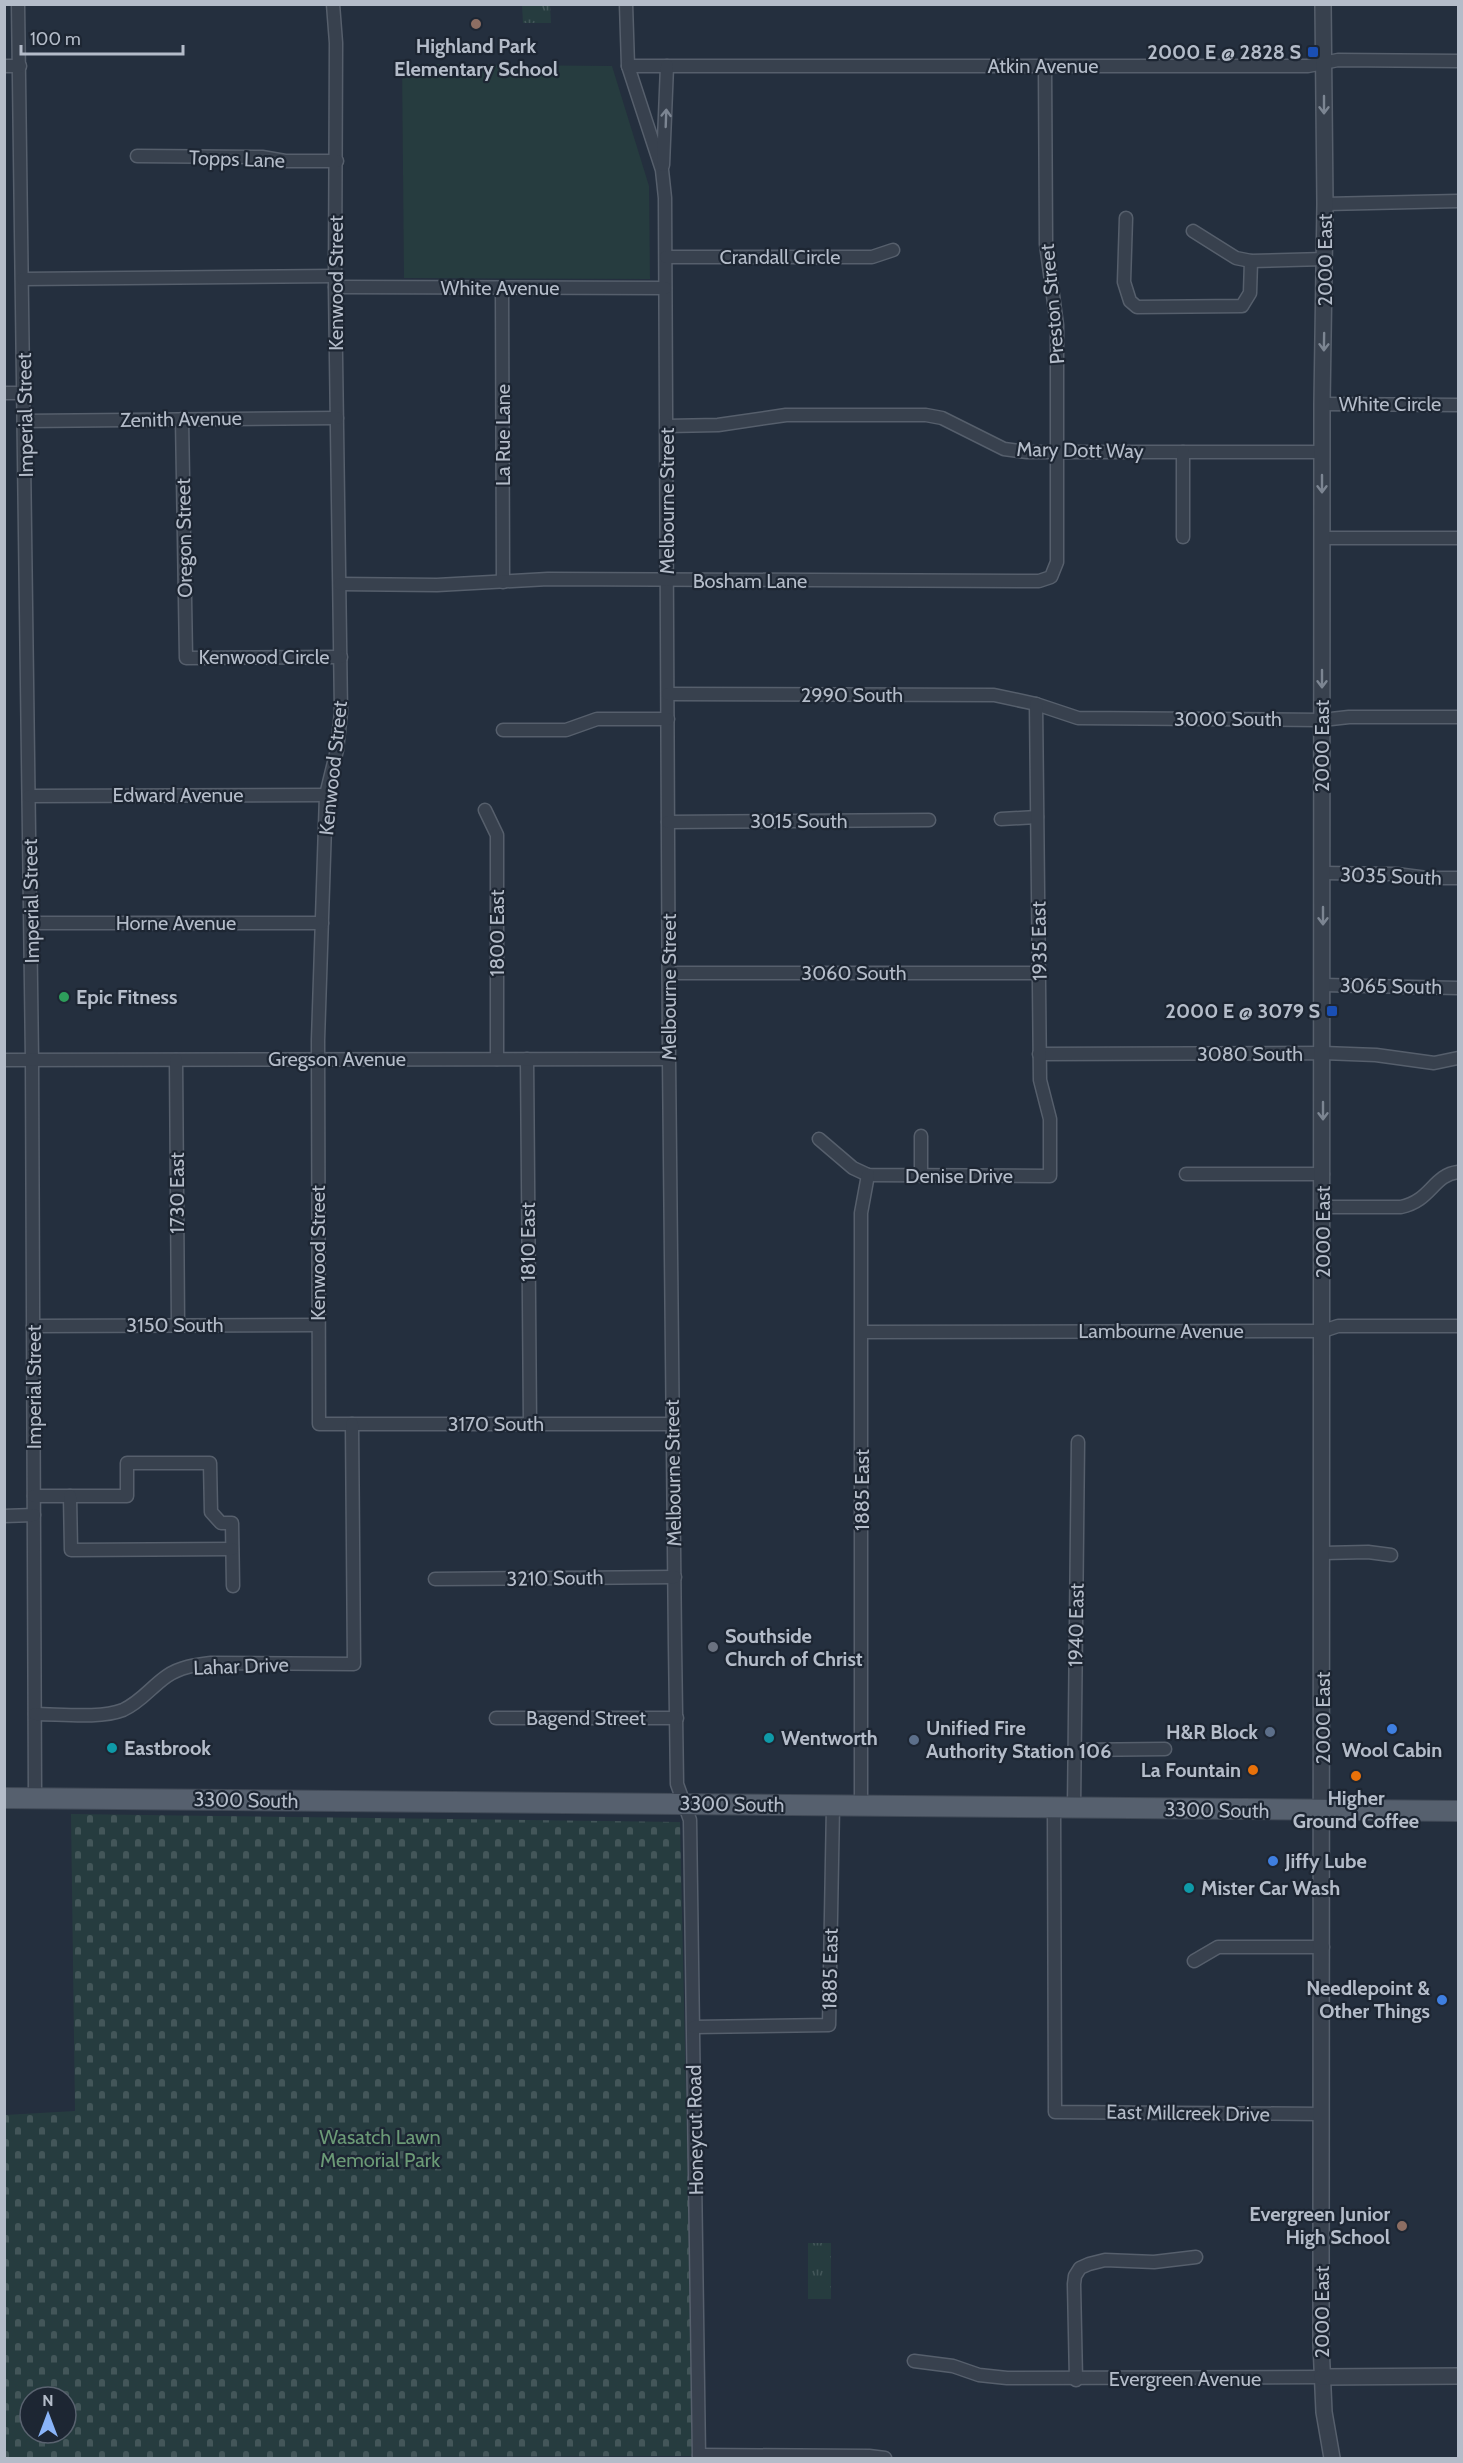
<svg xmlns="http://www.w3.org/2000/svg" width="1463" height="2463" viewBox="0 0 1463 2463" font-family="Cabin,sans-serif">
	<defs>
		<pattern id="cemetery-stones" width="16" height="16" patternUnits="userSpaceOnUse" patternTransform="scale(1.5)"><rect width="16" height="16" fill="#263c3f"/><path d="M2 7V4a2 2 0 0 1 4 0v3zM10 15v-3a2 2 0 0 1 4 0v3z" fill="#435659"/></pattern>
		<pattern id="park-tufts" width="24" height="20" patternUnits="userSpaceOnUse" patternTransform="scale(1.5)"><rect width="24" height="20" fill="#263c3f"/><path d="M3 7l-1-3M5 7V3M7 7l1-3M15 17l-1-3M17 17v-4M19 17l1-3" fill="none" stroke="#435659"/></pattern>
	</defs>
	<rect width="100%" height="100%" fill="#242f3e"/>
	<path fill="#263c3f" d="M402,64l210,2 37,120 1,93 -246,-1z"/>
	<path fill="url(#cemetery-stones)" fill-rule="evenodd" d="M71,1814l609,8 14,634 -689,2v-343l70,-4zM30,2397h36v36h-36z"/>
	<g fill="url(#park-tufts)">
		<path d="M522,5h28l1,18h-28z"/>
		<rect x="808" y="2243" width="23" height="56"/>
	</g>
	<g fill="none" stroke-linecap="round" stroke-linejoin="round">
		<defs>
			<g id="minor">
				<path d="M18,4l14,1056 3,737"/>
				<path d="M333,4l3,39 -1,244 6,425 -4,38 -11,45 -8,245 1,384h354"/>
				<path d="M626,4l2,62 34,104 3,28 4,861 6,586 2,139 13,36 9,638"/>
				<path d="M4,66h16"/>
				<path d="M628,66h680l30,-6 120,1"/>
				<path d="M137,156l125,1 23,4h52"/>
				<path d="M663,165l4,-99"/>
				<path d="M1325,204l133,-3"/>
				<path d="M1126,218l-2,64 6,19 7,6 105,-1 8,-13 1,-32"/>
				<path d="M1193,231l43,27 15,3 74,-2"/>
				<path d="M666,257h206l21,-7"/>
				<path d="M23,279l312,-3"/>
				<path d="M335,287l330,1"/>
				<path d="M502,287l1,295"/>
				<path d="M4,393h20"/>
				<path d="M1322,404l136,1"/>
				<path d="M182,419l4,239 155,-1"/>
				<path d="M25,421l312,-3"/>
				<path d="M667,426l51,-1 68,-10h140l16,3 62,31 23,3h295"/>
				<path d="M1183,537v-85"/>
				<path d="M1322,538h136"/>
				<path d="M340,584l97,1 111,-6 491,2 12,-4 6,-15v-237l-11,-81 -1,-178"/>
				<path d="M668,694l326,1 42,9 42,14 244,2 27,-3h109"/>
				<path d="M503,730h63l31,-11h71"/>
				<path d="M29,796l297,-1"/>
				<path d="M485,810l12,25v224"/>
				<path d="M1001,819l36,-2"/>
				<path d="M668,822l261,-2"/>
				<path d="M1323,873l73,1 31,4h31"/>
				<path d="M31,923h291"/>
				<path d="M669,973h370"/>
				<path d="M1323,985l135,3"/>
				<path d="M1039,1054l284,-1 53,2 58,8 24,-5"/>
				<path d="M527,1059l3,365"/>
				<path d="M4,1060l665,-1"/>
				<path d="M176,1060l2,265"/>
				<path d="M921,1136v40"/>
				<path d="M819,1139l34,29 15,7 182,1v-57l-10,-39 -4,-376"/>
				<path d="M1186,1174h137"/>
				<path d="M1323,1207h78c30,-6 32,-32 57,-35"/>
				<path d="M33,1326l284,-1"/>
				<path d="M862,1332l461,-1 15,-5h120"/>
				<path d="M34,1496h93v-33h83l1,49 10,11h11l1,63"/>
				<path d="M70,1496l1,54 161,-1"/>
				<path d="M4,1516l30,-1"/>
				<path d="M1323,1553l45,-1 23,3"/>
				<path d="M435,1579l240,-2"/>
				<path d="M35,1714c25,0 65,5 88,-4 18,-8 28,-23 44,-34 13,-9 28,-11 44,-13l143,1 -2,-240"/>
				<path d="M496,1718h181"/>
				<path d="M1074,1750l91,-1"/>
				<path d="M861,1806v-593l7,-38"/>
				<path d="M1054,1808l1,304 266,2"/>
				<path d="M1074,1808l4,-366"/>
				<path d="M1194,1961l24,-14h105"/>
				<path d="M694,2027l135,-2 4,-219"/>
				<path d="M914,2361l39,5 26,9 28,3 315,-1"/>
				<path d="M1076,2380l-2,-96 1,-8 5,-8 9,-4 16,-4 49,2 42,-5"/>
				<path d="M699,2455l170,1 16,2"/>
			</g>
			<g id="tertiary">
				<path d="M1323,4l2,200 -3,200 -1,1940 3,68 8,46"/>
				<path d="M1322,2377l136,-1"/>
			</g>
			<path id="primary" d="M4,1798l1454,13"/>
		</defs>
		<use href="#minor" stroke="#565f6c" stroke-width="15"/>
		<use href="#tertiary" stroke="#565f6c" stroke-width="18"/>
		<use href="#primary" stroke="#414a57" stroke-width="22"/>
		<use href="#minor" stroke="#38414e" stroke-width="12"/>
		<use href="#tertiary" stroke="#38414e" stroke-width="15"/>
		<use href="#primary" stroke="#56606e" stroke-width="20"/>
	</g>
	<defs><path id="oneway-shaft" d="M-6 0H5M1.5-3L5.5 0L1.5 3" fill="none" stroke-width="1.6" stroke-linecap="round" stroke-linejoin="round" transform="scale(1.5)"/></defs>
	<g stroke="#7c8592">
		<use href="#oneway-shaft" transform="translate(1324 105) rotate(90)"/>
		<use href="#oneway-shaft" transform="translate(666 118) rotate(-88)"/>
		<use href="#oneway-shaft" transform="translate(1324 342) rotate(91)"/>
		<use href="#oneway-shaft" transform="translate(1322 484) rotate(90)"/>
		<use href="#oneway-shaft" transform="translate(1322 679) rotate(90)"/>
		<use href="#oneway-shaft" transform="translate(1323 916) rotate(90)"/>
		<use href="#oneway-shaft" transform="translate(1323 1111) rotate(90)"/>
	</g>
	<g fill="#8d6e63" stroke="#1d2633" stroke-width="2">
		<circle cx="476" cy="24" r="6"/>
		<circle cx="1402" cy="2226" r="6"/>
	</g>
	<g fill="#1a4fb4" stroke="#1d2633" stroke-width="2">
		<rect x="1307" y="46" width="12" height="12" rx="3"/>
		<rect x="1326" y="1005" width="12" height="12" rx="3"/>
	</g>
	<circle fill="#2e9e5b" stroke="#1d2633" stroke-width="2" cx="64" cy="997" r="6"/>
	<circle fill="#6b7280" stroke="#1d2633" stroke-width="2" cx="713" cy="1647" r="6"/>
	<g fill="#3f7fe0" stroke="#1d2633" stroke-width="2">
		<circle cx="1392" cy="1729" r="6"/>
		<circle cx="1273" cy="1861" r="6"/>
		<circle cx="1442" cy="2000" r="6"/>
	</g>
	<g fill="#5c6f8a" stroke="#1d2633" stroke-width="2">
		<circle cx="1270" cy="1732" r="6"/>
		<circle cx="914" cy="1740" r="6"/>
	</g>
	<g fill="#0f9aa8" stroke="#1d2633" stroke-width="2">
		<circle cx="769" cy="1738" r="6"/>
		<circle cx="112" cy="1748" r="6"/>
		<circle cx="1189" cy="1888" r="6"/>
	</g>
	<g fill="#e8710a" stroke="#1d2633" stroke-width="2">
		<circle cx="1253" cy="1770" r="6"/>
		<circle cx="1356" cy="1776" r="6"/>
	</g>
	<g text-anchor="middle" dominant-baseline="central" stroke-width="4.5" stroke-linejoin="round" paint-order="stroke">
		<g font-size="20" font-weight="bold" fill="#b4bcc9" stroke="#1d2633" text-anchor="start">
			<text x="476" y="46" text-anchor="middle">Highland Park<tspan x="476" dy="23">Elementary School</tspan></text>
			<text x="1301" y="52" text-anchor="end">2000 E @ 2828 S</text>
			<text x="76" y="997">Epic Fitness</text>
			<text x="1320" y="1011" text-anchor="end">2000 E @ 3079 S</text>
			<text x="725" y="1636">Southside<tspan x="725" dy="23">Church of Christ</tspan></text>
			<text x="926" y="1728">Unified Fire<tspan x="926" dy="23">Authority Station 106</tspan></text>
			<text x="1258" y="1732" text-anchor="end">H&amp;R Block</text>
			<text x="781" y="1738">Wentworth</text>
			<text x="124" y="1748">Eastbrook</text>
			<text x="1392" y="1750" text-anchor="middle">Wool Cabin</text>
			<text x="1241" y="1770" text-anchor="end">La Fountain</text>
			<text x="1356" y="1798" text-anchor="middle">Higher<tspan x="1356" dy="23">Ground Coffee</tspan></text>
			<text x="1285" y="1861">Jiffy Lube</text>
			<text x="1201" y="1888">Mister Car Wash</text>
			<text x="1430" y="1988" text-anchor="end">Needlepoint &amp;<tspan x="1430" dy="23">Other Things</tspan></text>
			<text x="1390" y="2214" text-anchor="end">Evergreen Junior<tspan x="1390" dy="23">High School</tspan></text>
		</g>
		<g font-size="20" fill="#b4bcc9" stroke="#1d2633">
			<text x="1043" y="66">Atkin Avenue</text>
			<text transform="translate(237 159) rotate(2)">Topps Lane</text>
			<text x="780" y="257">Crandall Circle</text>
			<text transform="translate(1325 260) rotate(-90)">2000 East</text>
			<text transform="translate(336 283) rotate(-90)">Kenwood Street</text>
			<text x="500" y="288">White Avenue</text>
			<text transform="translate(1052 304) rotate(-95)">Preston Street</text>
			<text x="1390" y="404">White Circle</text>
			<text transform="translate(25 415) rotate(-91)">Imperial Street</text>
			<text transform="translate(181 419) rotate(-1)">Zenith Avenue</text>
			<text transform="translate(503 435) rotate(-90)">La Rue Lane</text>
			<text transform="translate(1080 450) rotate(1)">Mary Dott Way</text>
			<text transform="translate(667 501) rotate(-90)">Melbourne Street</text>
			<text transform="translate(184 538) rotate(-91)">Oregon Street</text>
			<text x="750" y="581">Bosham Lane</text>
			<text x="264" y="657">Kenwood Circle</text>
			<text x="852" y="695">2990 South</text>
			<text x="1228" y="719">3000 South</text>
			<text transform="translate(1322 746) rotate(-90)">2000 East</text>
			<text transform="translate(333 768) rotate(-84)">Kenwood Street</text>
			<text x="178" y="795">Edward Avenue</text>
			<text x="799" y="821">3015 South</text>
			<text transform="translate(1391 876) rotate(2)">3035 South</text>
			<text transform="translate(31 901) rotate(-91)">Imperial Street</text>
			<text x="176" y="923">Horne Avenue</text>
			<text transform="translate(497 933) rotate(-90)">1800 East</text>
			<text transform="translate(1039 941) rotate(-91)">1935 East</text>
			<text x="854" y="973">3060 South</text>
			<text transform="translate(1391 986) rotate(1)">3065 South</text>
			<text transform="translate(669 987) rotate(-90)">Melbourne Street</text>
			<text x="1250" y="1054">3080 South</text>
			<text x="337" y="1059">Gregson Avenue</text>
			<text x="959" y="1176">Denise Drive</text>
			<text transform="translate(177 1193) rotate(-90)">1730 East</text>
			<text transform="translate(1323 1232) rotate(-90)">2000 East</text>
			<text transform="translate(528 1242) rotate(-90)">1810 East</text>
			<text transform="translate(318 1253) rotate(-90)">Kenwood Street</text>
			<text x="175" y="1325">3150 South</text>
			<text x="1161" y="1331">Lambourne Avenue</text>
			<text transform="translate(34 1387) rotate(-90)">Imperial Street</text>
			<text x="496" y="1424">3170 South</text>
			<text transform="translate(673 1473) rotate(-91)">Melbourne Street</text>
			<text transform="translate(862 1490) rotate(-90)">1885 East</text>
			<text transform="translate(555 1578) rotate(-1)">3210 South</text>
			<text transform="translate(1076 1625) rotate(-89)">1940 East</text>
			<text transform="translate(241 1666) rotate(-2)">Lahar Drive</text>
			<text x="586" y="1718">Bagend Street</text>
			<text transform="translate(1323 1718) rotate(-90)">2000 East</text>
			<text transform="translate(246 1800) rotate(1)">3300 South</text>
			<text transform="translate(732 1804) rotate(1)">3300 South</text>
			<text transform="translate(1217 1810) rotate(1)">3300 South</text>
			<text transform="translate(830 1969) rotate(-89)">1885 East</text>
			<text transform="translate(1188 2113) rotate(1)">East Millcreek Drive</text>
			<text transform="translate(695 2130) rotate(-91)">Honeycut Road</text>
			<text transform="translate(1322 2312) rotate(-90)">2000 East</text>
			<text x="1185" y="2379">Evergreen Avenue</text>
		</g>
		<g font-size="20" fill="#6b9a76" stroke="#1d2633">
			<text x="380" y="2137">Wasatch Lawn<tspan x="380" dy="23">Memorial Park</tspan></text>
		</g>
	</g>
	<rect width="1463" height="2463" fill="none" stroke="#b4bcc9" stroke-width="12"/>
	<g transform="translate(48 2415)"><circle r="28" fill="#1d2633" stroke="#59626f" stroke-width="1.5"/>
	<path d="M0-4.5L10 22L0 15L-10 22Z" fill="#8ab4f8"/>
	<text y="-9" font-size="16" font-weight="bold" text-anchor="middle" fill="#b4bcc9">N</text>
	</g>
	<path d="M21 45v9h162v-9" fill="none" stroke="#b4bcc9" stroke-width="3"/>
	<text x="30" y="45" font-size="18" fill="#b4bcc9" stroke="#1d2633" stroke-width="4.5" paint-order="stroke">100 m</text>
</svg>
